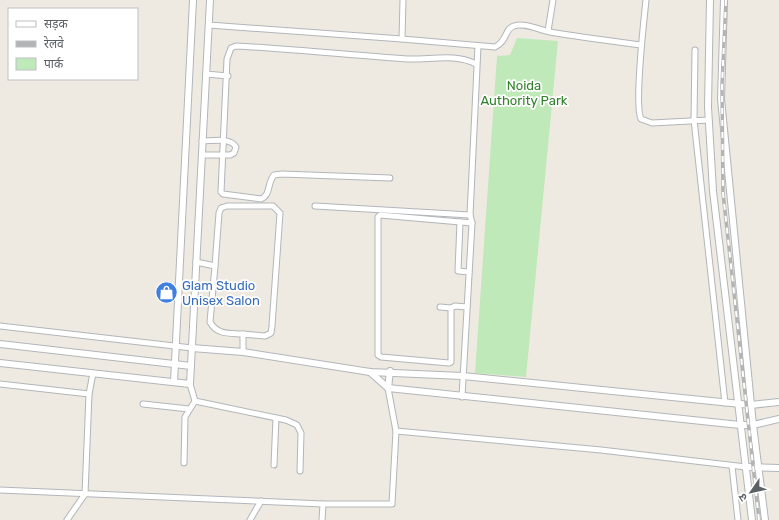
<svg xmlns="http://www.w3.org/2000/svg" width="779" height="520" viewBox="0 0 779 520" font-family="Rubik,'Noto Sans Devanagari',sans-serif">
	<rect width="100%" height="100%" fill="#eeeae1"/>
	<path fill="#c0e9ba" d="M517,38l41,3 -32,336 -51,-4 22,-317 13,-1z"/>
	<g fill="none" stroke-linecap="round" stroke-linejoin="round">
		<defs>
			<g id="minor">
				<path d="M646,0c-2,20 -12,105 -5,119l11,4 57,-3"/>
				<path d="M209,25l193,14 93,8c13,-6 9,-18 19,-21 10,-4 25,4 36,6 30,5 61,9 91,13"/>
				<path d="M548,31l5,-31"/>
				<path d="M402,39l1,-39"/>
				<path d="M695,50l-1,70 31,283"/>
				<path d="M206,74l22,2"/>
				<path d="M202,155h28l4,-2 2,-6c-6,-10 -23,-6 -34,-6"/>
				<path d="M390,178l-108,-4 -8,1c-7,8 -3,20 -13,24l-38,-5 -2,-2 6,-133 4,-11 5,-2c57,3 114,9 171,13 23,1 48,-6 69,5"/>
				<path d="M315,206l155,9"/>
				<path d="M460,222l-2,49 11,1"/>
				<path d="M196,262l19,4 4,-53 2,-5 6,-2h46l7,7 -8,113 -1,7 -6,3 -22,-2v18"/>
				<path d="M215,266l-5,56c7,13 19,11 33,12"/>
				<path d="M440,307l11,1"/>
				<path d="M467,307l-12,-1 -4,2v54l-2,1 -68,-6 -3,-2v-138l2,-2 92,8"/>
				<path d="M0,326l192,22"/>
				<path d="M0,384l89,10"/>
				<path d="M462,397l10,-174 -2,-8 8,-169"/>
				<path d="M195,401l91,19 11,5 4,8 -1,38"/>
				<path d="M143,404l46,5"/>
				<path d="M396,431l205,19 145,17"/>
				<path d="M184,463l1,-46 10,-16 -5,-17"/>
				<path d="M274,465l2,-47"/>
				<path d="M732,466l6,54"/>
				<path d="M0,490l323,14h69l4,-73 -8,-43"/>
				<path d="M67,520l18,-26 4,-100 4,-21"/>
				<path d="M250,520l11,-19"/>
				<path d="M322,520l1,-16"/>
			</g>
			<g id="tertiary">
				<path d="M710,0l-2,107 5,84 39,329"/>
				<path d="M724,0l-3,99 32,326 12,95"/>
				<path d="M0,344l191,22"/>
				<path d="M192,348l51,4 127,20 93,4 288,29 28,-3"/>
				<path d="M0,363l190,21 20,-384"/>
				<path d="M370,372l18,16 352,37h13l26,-6"/>
				<path d="M174,382l19,-382"/>
				<path d="M388,388l2,-17"/>
				<path d="M746,467l33,1"/>
			</g>
		</defs>
		<use href="#minor" stroke="#b2b6ba" stroke-width="7"/>
		<use href="#tertiary" stroke="#b2b6ba" stroke-width="8"/>
		<use href="#minor" stroke="#fff" stroke-width="5"/>
		<use href="#tertiary" stroke="#fff" stroke-width="6"/>
		<defs>
			<path id="rail" d="M726,0l-4,85 1,108 36,327"/>
		</defs>
		<use href="#rail" stroke="#b3b4b4" stroke-width="3.5"/>
		<use href="#rail" stroke="#fff" stroke-width="2" stroke-dasharray="6" stroke-linecap="butt"/>
	</g>
	<defs>
		<symbol id="shop-disc" viewBox="-11 -11 22 22"><circle r="9.5" fill="#3f7fe0" stroke="#fff"/><path d="M-5-2.5h2.3a2.7 3.5 0 0 1 5.4 0H5L5.5 6h-11ZM-1.5-2.5h3a1.5 2.3 0 0 0-3 0Z" fill="#fff"/></symbol>
	</defs>
	<g fill-rule="evenodd">
		<use href="#shop-disc" x="154" y="280" width="25" height="25"/>
	</g>
	<g text-anchor="middle" dominant-baseline="central" stroke-width="3.5" stroke-linejoin="round" paint-order="stroke">
		<g font-size="13" fill="#31822b" stroke="#fff">
			<text x="524" y="85">Noida<tspan x="524" dy="15">Authority Park</tspan></text>
		</g>
		<g font-size="13" fill="#366cbe" stroke="#fff" text-anchor="start">
			<text x="182" y="285">Glam Studio<tspan x="182" dy="15">Unisex Salon</tspan></text>
		</g>
	</g>
	<rect x="8" y="8" width="130" height="72" fill="#ffffff" stroke="#bdbfc1"/>
	<rect x="16" y="21" width="20" height="6" fill="#ffffff" stroke="#bdbfc1"/>
	<text x="44" y="28" font-size="12" fill="#595f63">सड़क</text>
	<rect x="16" y="41" width="20" height="6" fill="#b3b4b4" stroke="#bdbfc1"/>
	<text x="44" y="48" font-size="12" fill="#595f63">रेलवे</text>
	<rect x="16" y="58" width="20" height="12" fill="#c0e9ba" stroke="#bdbfc1"/>
	<text x="44" y="68" font-size="12" fill="#595f63">पार्क</text>
	<g transform="translate(751 492) rotate(236)" stroke="#ffffff" stroke-width="3" paint-order="stroke">
	<path d="M0-3L7 15L0 10L-7 15Z" fill="#595f63"/>
	<text y="-6" font-size="11" font-weight="bold" text-anchor="middle" fill="#595f63">उ</text>
	</g>
</svg>
